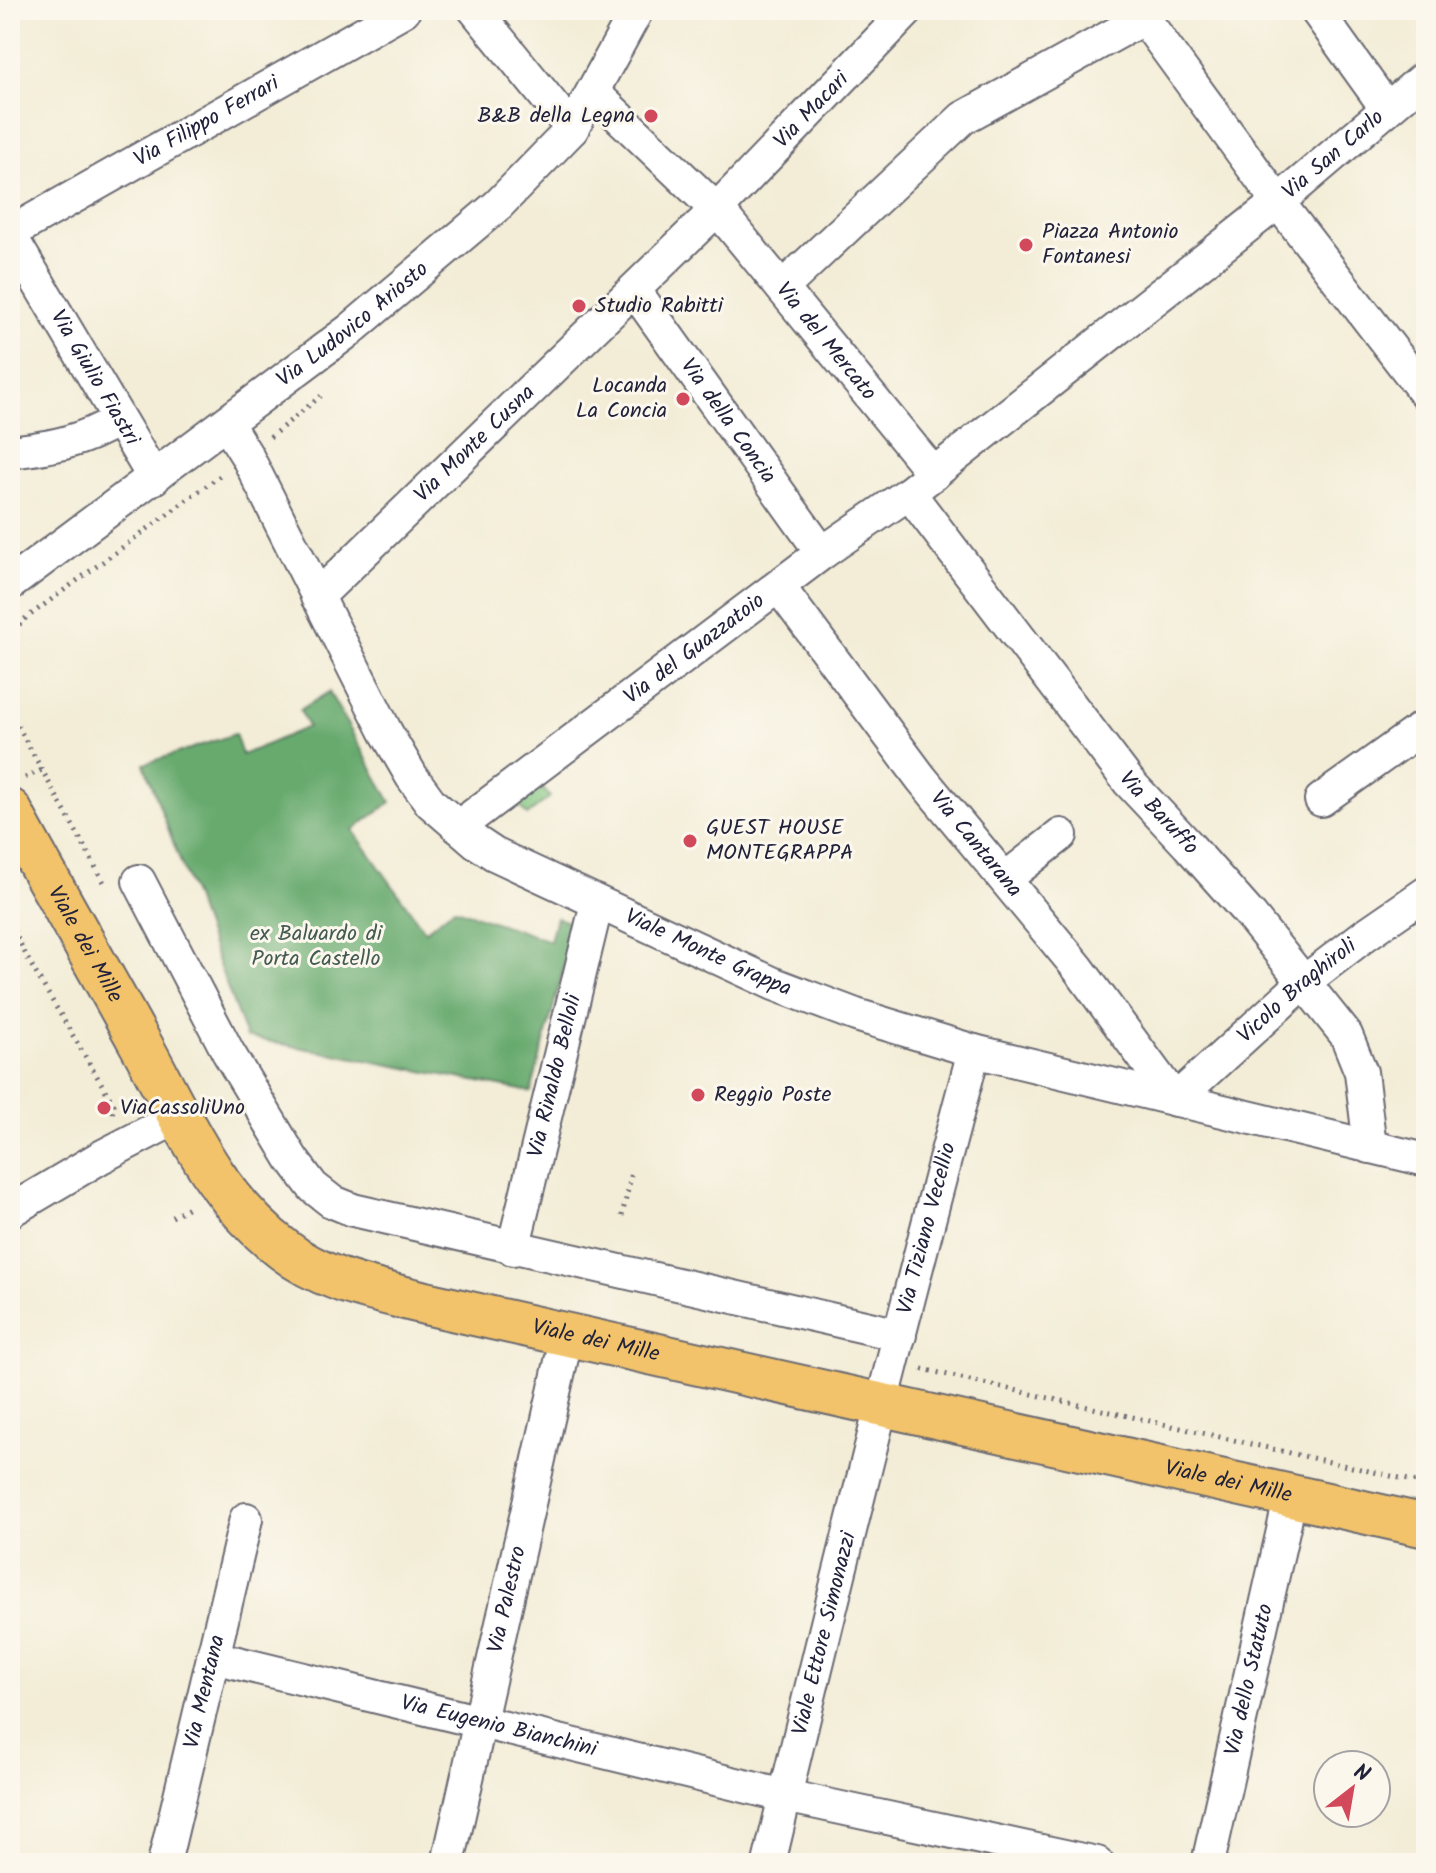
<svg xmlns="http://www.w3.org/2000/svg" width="1436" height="1873" viewBox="0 0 1436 1873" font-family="Kalam,sans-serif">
	<rect width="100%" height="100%" fill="#fbf7ec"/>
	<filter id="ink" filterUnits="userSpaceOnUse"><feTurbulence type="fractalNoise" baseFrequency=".0125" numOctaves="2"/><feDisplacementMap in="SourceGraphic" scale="16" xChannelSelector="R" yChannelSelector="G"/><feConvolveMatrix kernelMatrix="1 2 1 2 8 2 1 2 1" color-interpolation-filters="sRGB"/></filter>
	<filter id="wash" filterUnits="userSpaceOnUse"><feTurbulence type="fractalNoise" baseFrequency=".006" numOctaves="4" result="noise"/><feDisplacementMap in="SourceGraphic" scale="32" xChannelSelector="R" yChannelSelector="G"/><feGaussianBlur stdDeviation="1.8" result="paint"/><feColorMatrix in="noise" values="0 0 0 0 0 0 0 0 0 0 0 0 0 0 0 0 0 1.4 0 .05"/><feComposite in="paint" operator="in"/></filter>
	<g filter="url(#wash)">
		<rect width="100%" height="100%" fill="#f3edd7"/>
		<path fill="#81c580" stroke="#52745e" stroke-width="2" d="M532,775l18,22 -23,18 -17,-22z"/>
		<path fill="#68aa6e" stroke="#456654" stroke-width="2" d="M329,692l62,110 -38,28 72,101 29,-23 96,33 6,-24 19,8 -44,167 -285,-55 -102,-273 91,-30 7,21 66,-28 -8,-17z"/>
	</g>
	<g filter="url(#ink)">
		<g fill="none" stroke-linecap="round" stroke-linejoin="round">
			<defs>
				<g id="minor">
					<path d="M475,10l97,119"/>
					<path d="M1138,10l140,192 148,192"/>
					<path d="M1316,10l71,99"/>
					<path id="s1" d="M593,92l130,124 211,258"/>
					<path id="s2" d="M10,233l394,-223"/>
					<path id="s3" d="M10,235l144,243"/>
					<path d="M782,288l181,-170 181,-100"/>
					<path id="s4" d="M635,291l187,262"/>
					<path id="s5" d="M227,424l20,32 139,276 26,45 19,26 45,39 18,12 280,130 82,31 118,36 452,109"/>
					<path d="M10,452c43,-5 71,-10 108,-32"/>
					<path id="s6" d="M909,493l220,289 59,63 63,71 95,119 15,37 9,75"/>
					<path id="s7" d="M10,584l340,-254 148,-125 74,-76 65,-119"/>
					<path id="s8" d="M779,587l142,191 157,190 97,132 129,-118 61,-47 61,-42"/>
					<path id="s9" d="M317,597l400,-388 191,-199"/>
					<path d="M1321,800l105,-75"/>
					<path id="s10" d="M458,827l364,-274 87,-60 369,-291 148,-126"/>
					<path d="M1005,879l56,-44"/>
					<path d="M139,881l89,171 64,107 21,28 18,14 22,9 547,125"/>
					<path d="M10,1211l91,-54 77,-40"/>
					<path id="s11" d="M513,1249l84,-346"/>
					<path id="s12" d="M213,1657l572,139 312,67"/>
					<path id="s13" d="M164,1863l82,-344"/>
					<path id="s14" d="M448,1863l119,-528"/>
					<path id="s15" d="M769,1863c65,-272 132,-542 205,-812"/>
					<path id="s16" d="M1208,1863l83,-368"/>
				</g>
				<g id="major">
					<path id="s17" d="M10,810c42,78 87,155 130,233 43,77 72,152 144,207 41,32 92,40 141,53l1001,223"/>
				</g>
			</defs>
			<use href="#minor" stroke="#6b6972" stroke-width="36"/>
			<use href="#major" stroke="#6b6972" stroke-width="46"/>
			<g stroke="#6b6972" stroke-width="5" stroke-dasharray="2 6" stroke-linecap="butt">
				<path d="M270,437l51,-41"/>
				<path d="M10,638l12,-17 199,-146"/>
				<path d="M10,712l96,174"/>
				<path d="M25,778l17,-8"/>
				<path d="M10,923l20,40 84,142 -2,10"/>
				<path d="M622,1216l10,-44"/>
				<path d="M172,1217l20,-12"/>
				<path d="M922,1369l504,115"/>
			</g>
			<use href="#minor" stroke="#fff" stroke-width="32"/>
			<use href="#major" stroke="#f2c36a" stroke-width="42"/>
		</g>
	</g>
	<g fill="#d1495b" stroke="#fbf7ec" stroke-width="3">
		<circle cx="651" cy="116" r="8"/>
		<circle cx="1026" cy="245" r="8"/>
		<circle cx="579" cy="306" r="8"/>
		<circle cx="683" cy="399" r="8"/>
		<circle cx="690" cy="841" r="8"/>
		<circle cx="698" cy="1095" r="8"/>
		<circle cx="104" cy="1108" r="8"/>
	</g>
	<g text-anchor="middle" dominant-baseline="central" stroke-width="6" stroke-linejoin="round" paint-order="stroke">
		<g font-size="22" fill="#22223b" stroke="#fbf7ec">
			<text stroke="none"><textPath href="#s9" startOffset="694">Via Macari</textPath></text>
			<text stroke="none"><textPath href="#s2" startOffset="226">Via Filippo Ferrari</textPath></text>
			<text stroke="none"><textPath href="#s10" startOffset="1104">Via San Carlo</textPath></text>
			<text stroke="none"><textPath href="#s7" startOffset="430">Via Ludovico Ariosto</textPath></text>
			<text stroke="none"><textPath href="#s1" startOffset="342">Via del Mercato</textPath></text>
			<text stroke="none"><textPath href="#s3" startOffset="166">Via Giulio Fiastri</textPath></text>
			<text stroke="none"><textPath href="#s4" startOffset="160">Via della Concia</textPath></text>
			<text stroke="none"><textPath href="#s9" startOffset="220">Via Monte Cusna</textPath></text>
			<text stroke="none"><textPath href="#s10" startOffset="296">Via del Guazzatoio</textPath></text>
			<text stroke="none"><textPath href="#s6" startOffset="406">Via Baruffo</textPath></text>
			<text stroke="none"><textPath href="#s8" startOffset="324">Via Cantarana</textPath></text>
			<text stroke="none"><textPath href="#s17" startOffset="154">Viale dei Mille</textPath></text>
			<text stroke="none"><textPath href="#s5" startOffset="748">Viale Monte Grappa</textPath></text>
			<text stroke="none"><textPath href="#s8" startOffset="812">Vicolo Braghiroli</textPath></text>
			<text stroke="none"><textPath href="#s11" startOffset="178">Via Rinaldo Belloli</textPath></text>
			<text stroke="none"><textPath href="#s15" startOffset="654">Via Tiziano Vecellio</textPath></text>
			<text stroke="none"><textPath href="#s17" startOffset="848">Viale dei Mille</textPath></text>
			<text stroke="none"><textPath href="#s17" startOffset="1496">Viale dei Mille</textPath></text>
			<text stroke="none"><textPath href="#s14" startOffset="270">Via Palestro</textPath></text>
			<text stroke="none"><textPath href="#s15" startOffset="236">Viale Ettore Simonazzi</textPath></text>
			<text stroke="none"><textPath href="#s16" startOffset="188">Via dello Statuto</textPath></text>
			<text stroke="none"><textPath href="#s13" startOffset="176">Via Mentana</textPath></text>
			<text stroke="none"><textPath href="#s12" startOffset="294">Via Eugenio Bianchini</textPath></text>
		</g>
		<g font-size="22" fill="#22223b" stroke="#fbf7ec" text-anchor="start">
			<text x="635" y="116" text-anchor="end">B&amp;B della Legna</text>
			<text x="1042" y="232">Piazza Antonio<tspan x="1042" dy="25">Fontanesi</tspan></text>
			<text x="595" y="306">Studio Rabitti</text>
			<text x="667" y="386" text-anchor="end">Locanda<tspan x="667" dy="25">La Concia</tspan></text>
			<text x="706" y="828">GUEST HOUSE<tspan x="706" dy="25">MONTEGRAPPA</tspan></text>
			<text x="714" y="1095">Reggio Poste</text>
			<text x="120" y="1108">ViaCassoliUno</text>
		</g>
		<g font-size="22" fill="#435b53" stroke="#fbf7ec">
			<text x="316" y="934">ex Baluardo di<tspan x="316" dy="25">Porta Castello</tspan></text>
		</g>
	</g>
	<rect width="1436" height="1873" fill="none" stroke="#fbf7ec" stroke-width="40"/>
	<g transform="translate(1352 1789) rotate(31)"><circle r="38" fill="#fbf7ec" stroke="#a4a2a5" stroke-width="2"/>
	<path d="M0-6L14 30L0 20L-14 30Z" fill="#d1495b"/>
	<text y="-12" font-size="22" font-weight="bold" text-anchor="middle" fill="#22223b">N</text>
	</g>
</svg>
